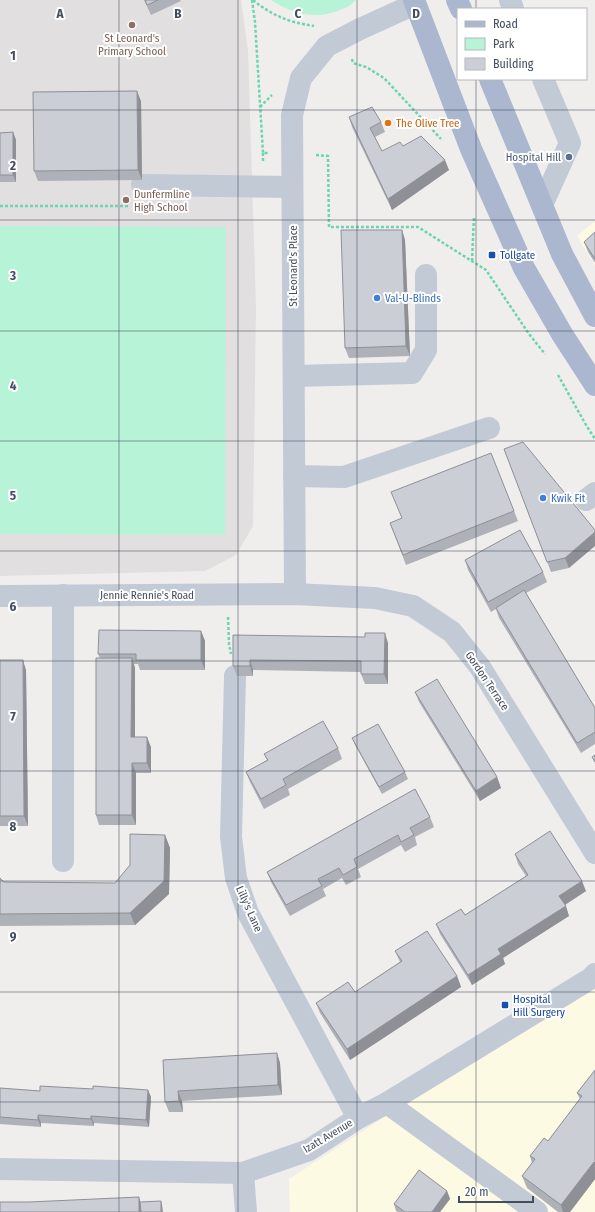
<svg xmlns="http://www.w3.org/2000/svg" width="595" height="1212" viewBox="0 0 595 1212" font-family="'Fira Sans Condensed',sans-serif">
	<rect width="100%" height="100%" fill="#f0eeed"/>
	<g fill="#fdfae4">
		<path d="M595,221v44l-18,-29z"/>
		<path d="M595,981v231h-305l-1,-33z"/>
	</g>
	<path fill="#e1dfdf" d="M0,0h241l7,51 8,256 -3,219 -17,29 -31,16 -205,5z"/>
	<g fill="#b7f3d7">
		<path d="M271,0h85c-5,5 -10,8 -16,10 -23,10 -48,4 -69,-10z"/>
		<path d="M0,226l226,1 -1,308 -225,-1z"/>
	</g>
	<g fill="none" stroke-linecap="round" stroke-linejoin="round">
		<g stroke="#6cd4b1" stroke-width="2.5" stroke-dasharray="3 2" stroke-linecap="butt">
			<path d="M252,0l3,22 8,131h6"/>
			<path d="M253,0c20,16 35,22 61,26"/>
			<path d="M352,59l1,4 13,4 18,11 57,61"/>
			<path d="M260,107l12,-12"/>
			<path d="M263,153v9"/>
			<path d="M316,155l12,1 1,71h89l68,43 43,64 16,20"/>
			<path d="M0,206h130"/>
			<path d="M472,261l2,-45"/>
			<path d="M558,375l28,50 9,14"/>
			<path d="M228,617l1,27 2,10"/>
		</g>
		<g stroke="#c2cad6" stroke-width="22">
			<path d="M510,0l3,9"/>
			<path d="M142,185l150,2"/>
			<path d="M542,205l28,-62 -27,-64"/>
			<path d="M294,376l118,-3 14,-23v-75"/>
			<path d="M294,476l50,1 145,-49"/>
			<path d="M586,500l9,-7"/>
			<path d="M295,594l-3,-479 9,-37 26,-32 33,-17 55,-25"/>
			<path d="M63,595v266"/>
			<path d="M0,596l295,-2 80,4 38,8 39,26 28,35 115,186"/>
			<path d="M235,676l-4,161 5,41 12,35 110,205"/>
			<path d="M387,1103l150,109"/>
			<path d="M0,1169l243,4 66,-23 49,-32 29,-15 203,-124 5,-5"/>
			<path d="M243,1173l3,39"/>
		</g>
		<g stroke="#aab7cf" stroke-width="22">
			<path d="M414,0l57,149 53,119 38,66 33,51"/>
			<path d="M457,0l4,9"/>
			<path d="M490,79l72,175 33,62"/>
		</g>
	</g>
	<g fill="#afb1b8">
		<path d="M144,0h36l1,1 -30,14z"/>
		<path d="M141,101l1,79 -104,1 -4,-10z"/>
		<path d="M349,117l32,5 4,10 -10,5 7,14 21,-5 46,24 -57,40 -40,-83z"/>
		<path d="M13,132l3,8v42h-16v-49z"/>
		<path d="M402,230l3,10 5,116 -61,2 -4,-10z"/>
		<path d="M595,232v31l-7,-11 -4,-10z"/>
		<path d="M504,449l91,81 -26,38 -18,4z"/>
		<path d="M514,511l4,10 -112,44 -16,-42z"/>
		<path d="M465,560l78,12 4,10 -21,11 69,115v36l-14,9 -82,-135 -3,-9 -5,3 -23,-42z"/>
		<path d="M201,631l4,10v29h-65l-2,-6h-4l1,4v69l16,10v26h-15v52h-37l-3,-10 4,-157 -2,-4z"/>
		<path d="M233,635l155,8v41h-23l-4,-10v-2l-108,-2v6h-16l-4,-10z"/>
		<path d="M0,660l26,10 2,156h-28z"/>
		<path d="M415,692l82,85 4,11 -21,13 -61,-99z"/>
		<path d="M352,738l53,34 3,7 -26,15 -27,-49z"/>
		<path d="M338,748l4,11 -54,30 2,6 -26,14 -14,-27 -4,-10 21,-12 -3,-6z"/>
		<path d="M430,817l4,10 -19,10 2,8 -12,7 -4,-7 -43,24 3,8 -15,8 -4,-7 -19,11 3,7 -36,20 -19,-34 -4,-10z"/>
		<path d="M165,835l5,13 -1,46 -34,31 -135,1v-48l4,4 111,1z"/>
		<path d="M515,854l71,37 -21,14 4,11 -66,42 2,6 -33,21 -32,-51 -4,-10 29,-9 61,-39 -8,-12z"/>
		<path d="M395,951l62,25 4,11 -111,73 -30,-47 -4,-10 39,-11 45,-30z"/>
		<path d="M277,1053l3,10 2,32 -100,6 1,11h-14l-4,-10 -2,-42z"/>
		<path d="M595,1070v109l-25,33h-12l-31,-24 -5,-12 10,-13 -2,-7 18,-15 32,-42 -3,-6z"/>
		<path d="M0,1088l40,3 108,-1 3,7 -2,30 -55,-4v3l-53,-3v4l-41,-3z"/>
		<path d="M447,1191l3,8 -10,13h-42l-2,-1 -2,-7z"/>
	</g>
	<g fill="#8f9096">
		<path d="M137,91l4,10 1,79 -4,-10z"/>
		<path d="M13,132l3,8v42l-3,-7z"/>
		<path d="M445,160l4,10 -57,40 -4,-11z"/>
		<path d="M402,230l3,10 5,116 -4,-10z"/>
		<path d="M595,532v14l-26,22 -4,-10z"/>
		<path d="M201,631l4,10v29l-4,-10z"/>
		<path d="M385,633l3,10v41l-4,-10z"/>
		<path d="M132,658l3,10v79l-4,-10z"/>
		<path d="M23,660l3,10 2,156 -4,-10z"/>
		<path d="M250,660l3,10v6l-3,-10z"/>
		<path d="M147,737l4,10v26l-4,-10z"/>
		<path d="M132,763l4,10v52l-4,-10z"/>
		<path d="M497,777l4,11 -21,13 -4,-10z"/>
		<path d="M165,835l5,13 -1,46 -34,31 -5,-12z"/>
		<path d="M582,881l4,10 -23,15 -4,-10z"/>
		<path d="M566,906l3,10 -66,42 2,6 -33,21 -4,-10 30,-26z"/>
		<path d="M457,976l4,11 -111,73 -3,-11z"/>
		<path d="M277,1053l3,10 2,32 -4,-10z"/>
		<path d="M148,1090l3,7 -2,30 -3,-7z"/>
		<path d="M178,1091l4,10 1,11 -4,-11z"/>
		<path d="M38,1115l3,8v4l-3,-7z"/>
		<path d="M91,1116l3,7v3l-3,-7z"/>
		<path d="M594,1162l1,3v14l-25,33h-7l-2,-7z"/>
		<path d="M447,1191l3,8 -10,13h-8z"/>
		<path d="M139,1197l2,7 1,8h-3z"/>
		<path d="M161,1201l1,4 1,7h-2z"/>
	</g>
	<g fill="#ccced6" stroke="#8f9096">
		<path d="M145,0h13l-11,5z"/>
		<path d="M137,91l1,79 -104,1 -1,-79z"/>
		<path d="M372,107l9,15 -11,6 12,23 18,-9 3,4 18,-10 24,24 -57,39 -39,-82z"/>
		<path d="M13,132v43h-13v-42z"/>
		<path d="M341,230h61l4,116 -61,2z"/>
		<path d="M595,232v27l-11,-17z"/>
		<path d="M523,442l72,88v2l-30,26 -18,4 -43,-113z"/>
		<path d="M491,453l23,58 -111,44 -13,-32 12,-5 -11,-26z"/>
		<path d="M520,530l23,42 -55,30 -23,-42z"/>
		<path d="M524,590l71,118v24l-18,11 -81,-135z"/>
		<path d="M99,630l102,1v29h-65v-6h-38z"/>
		<path d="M365,633h20l-1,41h-23v-13l-111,-1v6h-17v-31l132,2z"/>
		<path d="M96,658h36l-1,79h16v26h-15v52h-36z"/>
		<path d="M0,660h23l1,156h-24z"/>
		<path d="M437,679l60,98 -21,14 -61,-99z"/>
		<path d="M323,721l15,27 -55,31 3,6 -25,14 -15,-27 22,-12 -4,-6z"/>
		<path d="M378,724l27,48 -26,15 -27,-49z"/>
		<path d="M595,755v7l-3,-5z"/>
		<path d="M415,789l15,28 -20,11 4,7 -13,7 -3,-7 -44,24 3,8 -14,8 -4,-7 -21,11 4,7 -36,19 -19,-33z"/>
		<path d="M550,831l32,50 -23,15 7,10 -68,43 3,5 -33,21 -32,-51 25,-15 4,6 63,-40 -13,-21z"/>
		<path d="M130,834l35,1 -1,46 -34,32 -130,1v-36l4,4 111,1 15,-18z"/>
		<path d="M427,931l30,45 -110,73 -31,-46 32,-21 7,10 47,-31 -7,-10z"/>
		<path d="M277,1053l1,32 -100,6 1,10 -14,1 -2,-42z"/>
		<path d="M595,1070v93l-1,-1 -33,43 -39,-29 13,-17 -5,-3 14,-18 4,3 34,-45 -5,-3z"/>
		<path d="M40,1086l53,3v-3l55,4 -2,30 -55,-4v3l-53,-4v5l-38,-3v-29l40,3z"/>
		<path d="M419,1170l28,21 -15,21h-27l-11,-8z"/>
		<path d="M139,1197v15h-139v-10h29z"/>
		<path d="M161,1201v11h-20l-1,-10z"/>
	</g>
	<path fill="none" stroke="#444d5d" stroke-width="1" stroke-opacity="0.55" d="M119,0v1212M238,0v1212M357,0v1212M476,0v9M476,79v1133M0,110h595M0,220h595M0,331h595M0,441h595M0,551h595M0,661h595M0,771h595M0,881h595M0,992h595M0,1102h595"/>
	<g fill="#8d6e63" stroke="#fff" stroke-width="1.5">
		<circle cx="132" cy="25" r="4"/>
		<circle cx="126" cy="200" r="4"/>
	</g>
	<circle fill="#e8710a" stroke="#fff" stroke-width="1.5" cx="388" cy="123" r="4"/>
	<circle fill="#5c6f8a" stroke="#fff" stroke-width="1.5" cx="569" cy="157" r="4"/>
	<g fill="#1a4fb4" stroke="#fff" stroke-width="1.5">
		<rect x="488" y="251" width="8" height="8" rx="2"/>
		<rect x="501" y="1001" width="8" height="8" rx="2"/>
	</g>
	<g fill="#3f7fe0" stroke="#fff" stroke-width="1.5">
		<circle cx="377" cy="298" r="4"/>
		<circle cx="543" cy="498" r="4"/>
	</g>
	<g text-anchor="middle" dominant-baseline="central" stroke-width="4" stroke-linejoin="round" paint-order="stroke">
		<g font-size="11" fill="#785e54" stroke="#fff">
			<text x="132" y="38">St Leonard's<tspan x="132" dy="13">Primary School</tspan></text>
			<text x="134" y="194" text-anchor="start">Dunfermline<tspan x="134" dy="13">High School</tspan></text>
		</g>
		<g font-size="11" fill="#c56008" stroke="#fff" text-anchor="start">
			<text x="396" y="123">The Olive Tree</text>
		</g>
		<g font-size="11" fill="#4e5e75" stroke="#fff" text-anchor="end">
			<text x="561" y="157">Hospital Hill</text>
		</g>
		<g font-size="11" fill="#164399" stroke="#fff" text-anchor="start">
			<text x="500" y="255">Tollgate</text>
			<text x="513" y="999">Hospital<tspan x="513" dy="13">Hill Surgery</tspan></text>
		</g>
		<g font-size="11" fill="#444d5d" stroke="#fff">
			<text transform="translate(293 266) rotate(-90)">St Leonard's Place</text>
			<text x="147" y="595">Jennie Rennie's Road</text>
			<text transform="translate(487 681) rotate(56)">Gordon Terrace</text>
			<text transform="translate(249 909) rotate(66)">Lilly's Lane</text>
			<text transform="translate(328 1136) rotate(-31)">Izatt Avenue</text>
		</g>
		<g font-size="11" fill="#366cbe" stroke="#fff" text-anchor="start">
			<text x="385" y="298">Val-U-Blinds</text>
			<text x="551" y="498">Kwik Fit</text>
		</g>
	</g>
	<g font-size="13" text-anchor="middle" font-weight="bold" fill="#444d5d" stroke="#fff" stroke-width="4" stroke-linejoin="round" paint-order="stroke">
		<text x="60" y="18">A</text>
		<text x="178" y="18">B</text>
		<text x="298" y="18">C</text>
		<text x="416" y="18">D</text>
		<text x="13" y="60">1</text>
		<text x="13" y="170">2</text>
		<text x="13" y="280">3</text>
		<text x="13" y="390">4</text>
		<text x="13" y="500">5</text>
		<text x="13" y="611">6</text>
		<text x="13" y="721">7</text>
		<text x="13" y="831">8</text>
		<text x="13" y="941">9</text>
	</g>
	<rect x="457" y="8" width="130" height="72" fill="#ffffff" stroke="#b4b8be"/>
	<rect x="465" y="21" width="20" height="6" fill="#aab7cf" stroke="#b4b8be"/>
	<text x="493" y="28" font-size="12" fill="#444d5d">Road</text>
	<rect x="465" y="38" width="20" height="12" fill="#b7f3d7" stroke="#b4b8be"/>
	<text x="493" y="48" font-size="12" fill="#444d5d">Park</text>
	<rect x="465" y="58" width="20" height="12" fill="#ccced6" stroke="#b4b8be"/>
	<text x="493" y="68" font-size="12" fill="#444d5d">Building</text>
	<path d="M459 1196v6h74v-6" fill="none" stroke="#444d5d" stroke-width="2"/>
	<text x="465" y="1196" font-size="12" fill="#444d5d" stroke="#ffffff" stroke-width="3" paint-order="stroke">20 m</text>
</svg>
